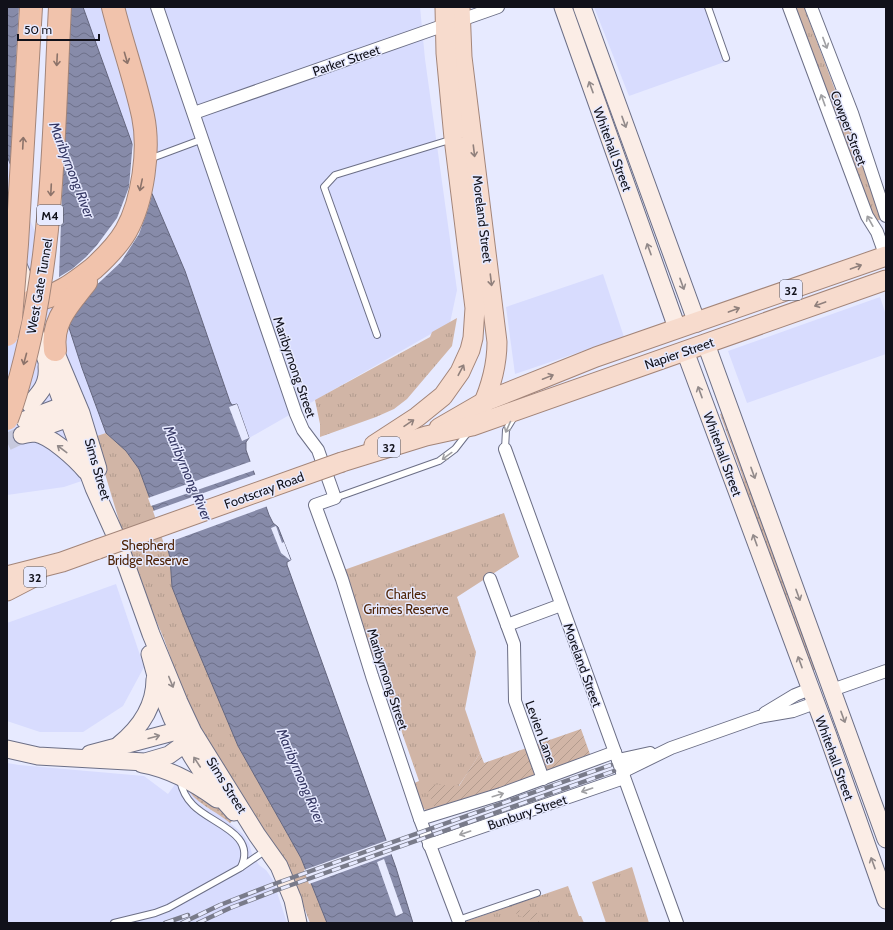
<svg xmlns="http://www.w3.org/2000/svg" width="893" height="930" viewBox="0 0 893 930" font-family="Cabin,sans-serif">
	<defs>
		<pattern id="grass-dots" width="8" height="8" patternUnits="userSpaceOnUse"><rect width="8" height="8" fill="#d1b5a6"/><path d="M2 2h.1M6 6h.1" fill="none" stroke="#b29b8e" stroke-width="1.8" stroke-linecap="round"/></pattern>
		<pattern id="park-tufts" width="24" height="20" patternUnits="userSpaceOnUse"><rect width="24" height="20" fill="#d1b5a6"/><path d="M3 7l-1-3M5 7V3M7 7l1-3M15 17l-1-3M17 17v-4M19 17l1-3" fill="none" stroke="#b29b8e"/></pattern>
		<pattern id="garden-furrows" width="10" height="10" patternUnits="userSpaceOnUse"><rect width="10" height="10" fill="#d1b5a6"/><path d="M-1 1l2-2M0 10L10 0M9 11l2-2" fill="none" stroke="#b29b8e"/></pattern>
		<pattern id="water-waves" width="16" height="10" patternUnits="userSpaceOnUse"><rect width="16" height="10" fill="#878ba9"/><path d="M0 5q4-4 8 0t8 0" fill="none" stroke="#6d7089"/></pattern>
	</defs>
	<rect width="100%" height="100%" fill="#e7eaff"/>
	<g fill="#d8dcfe">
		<path d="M83,7h337l5,52 32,231 -7,33 -201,115 -12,-34 -5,1 -2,-3 -45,-131 -46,-108z"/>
		<path d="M594,7h116l20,53 -101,36z"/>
		<path d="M7,156l34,85 41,127 24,65 20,18 -15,20 -47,16 -57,8z"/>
		<path d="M603,274l21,63 -109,37 -9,-67z"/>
		<path d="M880,297l6,18v39l-139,49 -19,-52z"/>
		<path d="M116,584l28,83 -21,39 -40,26h-43l-33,-11v-98z"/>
		<path d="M7,763l12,2 125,11 24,18 8,-11 11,4 13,16 24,15 19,16 6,9 3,11 7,11 7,5 7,10 14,43h-280z"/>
	</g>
	<g fill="url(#grass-dots)">
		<path d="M722,413l94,256 -4,2 -62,-163 -8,-33 -22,-61z"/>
		<path d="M187,788l24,14 22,18 -3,3c-15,-13 -33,-18 -43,-35z"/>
	</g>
	<g fill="url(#park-tufts)">
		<path d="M793,7h11l78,208 -2,5 -5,1 -1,-2z"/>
		<path d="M457,318l-5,28 -45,53 -13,10 -18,8 -56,20v-13l-5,-24 115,-63 2,-5z"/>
		<path d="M106,433l20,18 13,18 28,76 3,13 2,29 66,159 63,112 26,65h-17l-20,-53 -82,-126 -23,-46 -21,-59 -32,-75 -38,-127z"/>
		<path d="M504,513l15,44 -62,40 19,55 -11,57 15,44c-10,16 -33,55 -50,61l-11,-10 -7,-20 7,-3 -44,-125 -6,1 -25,-87z"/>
		<path d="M632,867l17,56h-43l-14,-41z"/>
		<path d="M568,886l11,30h2l3,7h-123z"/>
	</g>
	<g fill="url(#garden-furrows)">
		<path d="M581,729l10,28 -155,55 -10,-28 33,2 21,-33 4,10z"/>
		<path d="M526,908l4,2 -4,9 -10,-5 2,-3z"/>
		<path d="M533,911l4,2 2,10 -9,-2z"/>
	</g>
	<path fill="url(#water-waves)" stroke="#64667e" d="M7,7h76l56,156 46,108 45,131 2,3 5,-1 12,34 -3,4v8l23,65 4,8 5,4 13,33 -4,2v3l109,303 17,55h-86l-26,-65 -63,-112 -51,-121 -15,-38 -2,-29 -3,-13 -28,-76 -13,-18 -20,-18 -24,-65 -41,-127 -34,-85z"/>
	<g fill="#e7eaff">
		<path d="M19,7h50l-10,270 13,-8 14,-12 11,-12 20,-27 12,-31 4,-47 20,51 -5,18 -9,25 -18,28 -35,33 -22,27 -25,-80 -29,-72z"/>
		<path d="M237,404l12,34 -7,3 -13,-34z"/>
		<path d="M252,461l3,9 -104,36 -3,-8z"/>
		<path d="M257,474l11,32 -104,38 -11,-33z"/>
		<path d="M276,526l6,17 2,-1 7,19 -10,-8 -10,-25z"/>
		<path d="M388,840l4,14 -83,30 -5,-14z"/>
		<path d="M384,859l19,54 -7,3 -19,-54z"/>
	</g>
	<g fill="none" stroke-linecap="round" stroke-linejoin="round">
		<path stroke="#c7c9dd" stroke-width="17" stroke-dasharray="17 8" stroke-linecap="butt" d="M7,442l15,-7"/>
		<defs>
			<g id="lane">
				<path d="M708,7l18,51"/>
				<path d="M152,158l51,-19"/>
				<path d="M377,335l-53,-148 11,-12 118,-36"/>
				<path d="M505,449l1,-19 8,-13"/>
				<path d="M335,498l104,-37 16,-12 14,-18"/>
				<path d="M180,780c2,10 5,17 13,25 18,19 64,28 48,62"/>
				<path d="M458,920l79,-27"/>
				<path d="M114,923l41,-10 13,-5 72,-40 26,-18"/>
			</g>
			<g id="street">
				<path d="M157,7l139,407 7,16 15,20 17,48 -20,7 27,74 30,97 48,143 39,103"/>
				<path d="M789,7l78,209 10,16 9,25"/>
				<path d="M811,7l41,106 34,103"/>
				<path d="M461,20l37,-13"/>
				<path d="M194,113l251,-88"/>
				<path d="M505,449l172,474"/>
				<path d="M490,579l24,65 1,57 28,78"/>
				<path d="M507,625l54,-20"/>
				<path d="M832,690l54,-19"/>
				<path d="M765,713l30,-18 15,-6"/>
				<path d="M618,760l32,-7"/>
				<path d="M622,772l49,-24 88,-31 34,-6 22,-8"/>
				<path d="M420,819l81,-25 114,-42"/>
				<path d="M429,845l195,-67"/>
			</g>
			<g id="secondary">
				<path d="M563,7l114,321"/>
				<path d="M582,7l115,316"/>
				<path d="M16,261l21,48"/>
				<path d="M13,285l32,71 49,132 23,51 34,95 28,68 14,30 64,103 22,31 14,34 5,23"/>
				<path d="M50,339l31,74 17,56"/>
				<path d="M706,344l180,495"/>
				<path d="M685,351l142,382 59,167"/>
				<path d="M30,404c11,-12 19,-21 17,-38"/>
				<path d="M25,420l48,-18"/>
				<path d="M27,433l50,-18"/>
				<path d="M22,435c4,-1 9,-2 13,-2 16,3 40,25 51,38"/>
				<path d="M150,654c14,58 43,114 84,158"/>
				<path d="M119,745c21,-17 36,-39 36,-66"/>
				<path d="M7,749l31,7 107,6 24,-7 25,-18"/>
				<path d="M90,754l98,-26"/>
				<path d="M142,764c28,5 53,19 75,35"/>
			</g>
			<g id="primary">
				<path d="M460,7l2,50 35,285c0,24 -6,45 -16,67"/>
				<path d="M439,428l45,-26 112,-45 290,-101"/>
				<path d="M374,445l43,-28 26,-21 17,-24 10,-22 3,-12 2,-30 -21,-170 -8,-85 -1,-46"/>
				<path d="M342,462l84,-26 46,-10 414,-146"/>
				<path d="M7,576l55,-14 36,-13"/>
				<path d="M7,591l29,-15"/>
			</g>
			<g id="highway">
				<path d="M33,300c23,-2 43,-18 61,-32 12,-11 24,-23 32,-37 17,-30 24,-82 17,-115 -8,-37 -21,-73 -30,-109"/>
				<path d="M55,350c-4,-29 14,-46 31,-68"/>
			</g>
		</defs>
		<use href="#lane" stroke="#6c6f86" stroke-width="8"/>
		<use href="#street" stroke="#6c6f86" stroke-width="14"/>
		<use href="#secondary" stroke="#6c6f86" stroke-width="19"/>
		<use href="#primary" stroke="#a38579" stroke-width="21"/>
		<use href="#highway" stroke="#a38579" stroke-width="24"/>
		<use href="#lane" stroke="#fff" stroke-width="6"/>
		<use href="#street" stroke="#fff" stroke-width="12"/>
		<use href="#secondary" stroke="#fbede6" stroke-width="17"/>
		<use href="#primary" stroke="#f7dbcd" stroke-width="19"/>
		<use href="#highway" stroke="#f1c3ac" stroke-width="22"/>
		<defs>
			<g id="rail">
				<path d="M165,923l23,-8"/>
				<path d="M182,923l38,-18 54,-21 337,-119"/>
				<path d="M198,923l32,-15 47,-18 337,-119"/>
			</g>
		</defs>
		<use href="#rail" stroke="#797b8a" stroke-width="4.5"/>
		<use href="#rail" stroke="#e7eaff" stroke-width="3" stroke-dasharray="9" stroke-linecap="butt"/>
		<defs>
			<path id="primary-bridge" d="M98,549l244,-87"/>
			<g id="highway-bridge">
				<path d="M7,335l4,-17 6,-74 14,-237"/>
				<path d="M7,419c10,-26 17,-54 23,-81 24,-109 24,-220 30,-331"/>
			</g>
		</defs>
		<use href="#primary-bridge" stroke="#a38579" stroke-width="21" stroke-linecap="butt"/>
		<use href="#highway-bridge" stroke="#a38579" stroke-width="24" stroke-linecap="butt"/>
		<use href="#primary-bridge" stroke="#f7dbcd" stroke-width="19"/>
		<use href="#highway-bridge" stroke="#f1c3ac" stroke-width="22"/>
	</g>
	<defs><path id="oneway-shaft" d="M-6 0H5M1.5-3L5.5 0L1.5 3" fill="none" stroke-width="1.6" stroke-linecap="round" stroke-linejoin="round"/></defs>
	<g stroke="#a0a0a3">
		<use href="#oneway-shaft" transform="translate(825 43) rotate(69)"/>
		<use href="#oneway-shaft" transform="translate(823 100) rotate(-110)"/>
		<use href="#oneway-shaft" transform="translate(870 221) rotate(-119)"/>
		<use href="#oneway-shaft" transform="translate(508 427) rotate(114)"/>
		<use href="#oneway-shaft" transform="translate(447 456) rotate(144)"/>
		<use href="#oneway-shaft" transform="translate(587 790) rotate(161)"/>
		<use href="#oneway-shaft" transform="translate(498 795) rotate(-17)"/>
		<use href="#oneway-shaft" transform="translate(465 833) rotate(161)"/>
	</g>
	<g stroke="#8c736a">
		<use href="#oneway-shaft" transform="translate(126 58) rotate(74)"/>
		<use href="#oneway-shaft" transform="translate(57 60) rotate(93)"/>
		<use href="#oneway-shaft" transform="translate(23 143) rotate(-87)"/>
		<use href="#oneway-shaft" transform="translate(141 185) rotate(102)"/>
		<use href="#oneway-shaft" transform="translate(51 190) rotate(93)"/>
		<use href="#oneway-shaft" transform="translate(25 359) rotate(105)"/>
	</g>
	<g stroke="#928a8a">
		<use href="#oneway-shaft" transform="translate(591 87) rotate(-110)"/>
		<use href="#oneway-shaft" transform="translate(624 122) rotate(70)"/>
		<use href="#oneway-shaft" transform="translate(649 249) rotate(-110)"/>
		<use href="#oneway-shaft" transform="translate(682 284) rotate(70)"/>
		<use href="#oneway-shaft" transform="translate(700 392) rotate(-110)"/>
		<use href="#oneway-shaft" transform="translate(62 449) rotate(-143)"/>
		<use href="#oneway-shaft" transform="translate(753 473) rotate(70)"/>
		<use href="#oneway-shaft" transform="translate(755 540) rotate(-110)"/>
		<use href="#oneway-shaft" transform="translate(798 595) rotate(70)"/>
		<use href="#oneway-shaft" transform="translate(800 662) rotate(-110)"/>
		<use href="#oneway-shaft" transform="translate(171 682) rotate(68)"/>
		<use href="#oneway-shaft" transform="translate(843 717) rotate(70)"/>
		<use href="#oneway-shaft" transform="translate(154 737) rotate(-15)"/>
		<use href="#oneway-shaft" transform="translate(197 762) rotate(-123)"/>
		<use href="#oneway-shaft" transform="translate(873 863) rotate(-110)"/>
	</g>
	<g stroke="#90807c">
		<use href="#oneway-shaft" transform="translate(474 151) rotate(83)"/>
		<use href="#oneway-shaft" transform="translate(856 267) rotate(-20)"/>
		<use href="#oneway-shaft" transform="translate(491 280) rotate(83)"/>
		<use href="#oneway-shaft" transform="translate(820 304) rotate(160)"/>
		<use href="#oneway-shaft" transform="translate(734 310) rotate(-20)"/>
		<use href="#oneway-shaft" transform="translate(461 370) rotate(-62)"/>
		<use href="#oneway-shaft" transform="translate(548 377) rotate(-22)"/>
		<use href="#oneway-shaft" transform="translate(409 423) rotate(-34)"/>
	</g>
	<g text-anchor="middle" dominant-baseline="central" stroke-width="3" stroke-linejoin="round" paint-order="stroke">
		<g fill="#e7eaff" stroke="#51525f" stroke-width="1">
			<rect x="37" y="205" width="26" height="20" rx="3"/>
			<rect x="780" y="280" width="22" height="20" rx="3"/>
			<rect x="378" y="437" width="22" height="20" rx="3"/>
			<rect x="24" y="567" width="22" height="20" rx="3"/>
		</g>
		<g font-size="12" font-weight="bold" fill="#11111a">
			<text x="50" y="215">M4</text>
			<text x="791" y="290">32</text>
			<text x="389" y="447">32</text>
			<text x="35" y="577">32</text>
		</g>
		<g font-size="13" fill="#11111a" stroke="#e7eaff">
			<text transform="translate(346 60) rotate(-19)">Parker Street</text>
			<text transform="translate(849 128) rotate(69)">Cowper Street</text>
			<text transform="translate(613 149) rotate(70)">Whitehall Street</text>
			<text transform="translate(483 219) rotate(83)">Moreland Street</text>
			<text transform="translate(39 286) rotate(-80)">West Gate Tunnel</text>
			<text transform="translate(679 353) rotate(-19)">Napier Street</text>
			<text transform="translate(295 367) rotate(71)">Maribyrnong Street</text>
			<text transform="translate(723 454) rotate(70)">Whitehall Street</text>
			<text transform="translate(98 469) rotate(74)">Sims Street</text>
			<text transform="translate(264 490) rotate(-20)">Footscray Road</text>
			<text transform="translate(583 665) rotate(70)">Moreland Street</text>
			<text transform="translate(388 679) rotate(72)">Maribyrnong Street</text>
			<text transform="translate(541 732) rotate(70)">Levien Lane</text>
			<text transform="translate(835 758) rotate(70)">Whitehall Street</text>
			<text transform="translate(227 785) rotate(58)">Sims Street</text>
			<text transform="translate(527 812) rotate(-19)">Bunbury Street</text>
		</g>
		<g font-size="13" fill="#4e2307" stroke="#e7eaff">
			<text x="148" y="545">Shepherd<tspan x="148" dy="15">Bridge Reserve</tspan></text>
			<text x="406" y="594">Charles<tspan x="406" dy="15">Grimes Reserve</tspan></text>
		</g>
		<g font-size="14" font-style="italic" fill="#343662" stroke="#e7eaff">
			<text transform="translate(72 170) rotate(69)">Maribyrnong River</text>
			<text transform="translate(188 473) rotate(67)">Maribyrnong River</text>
			<text transform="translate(301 776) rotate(67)">Maribyrnong River</text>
		</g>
	</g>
	<rect width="893" height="930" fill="none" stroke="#11111a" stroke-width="16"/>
	<path d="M18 34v6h81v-6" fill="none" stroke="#11111a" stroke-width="2"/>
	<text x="24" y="34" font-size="12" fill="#11111a" stroke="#e7eaff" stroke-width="3" paint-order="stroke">50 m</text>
</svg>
